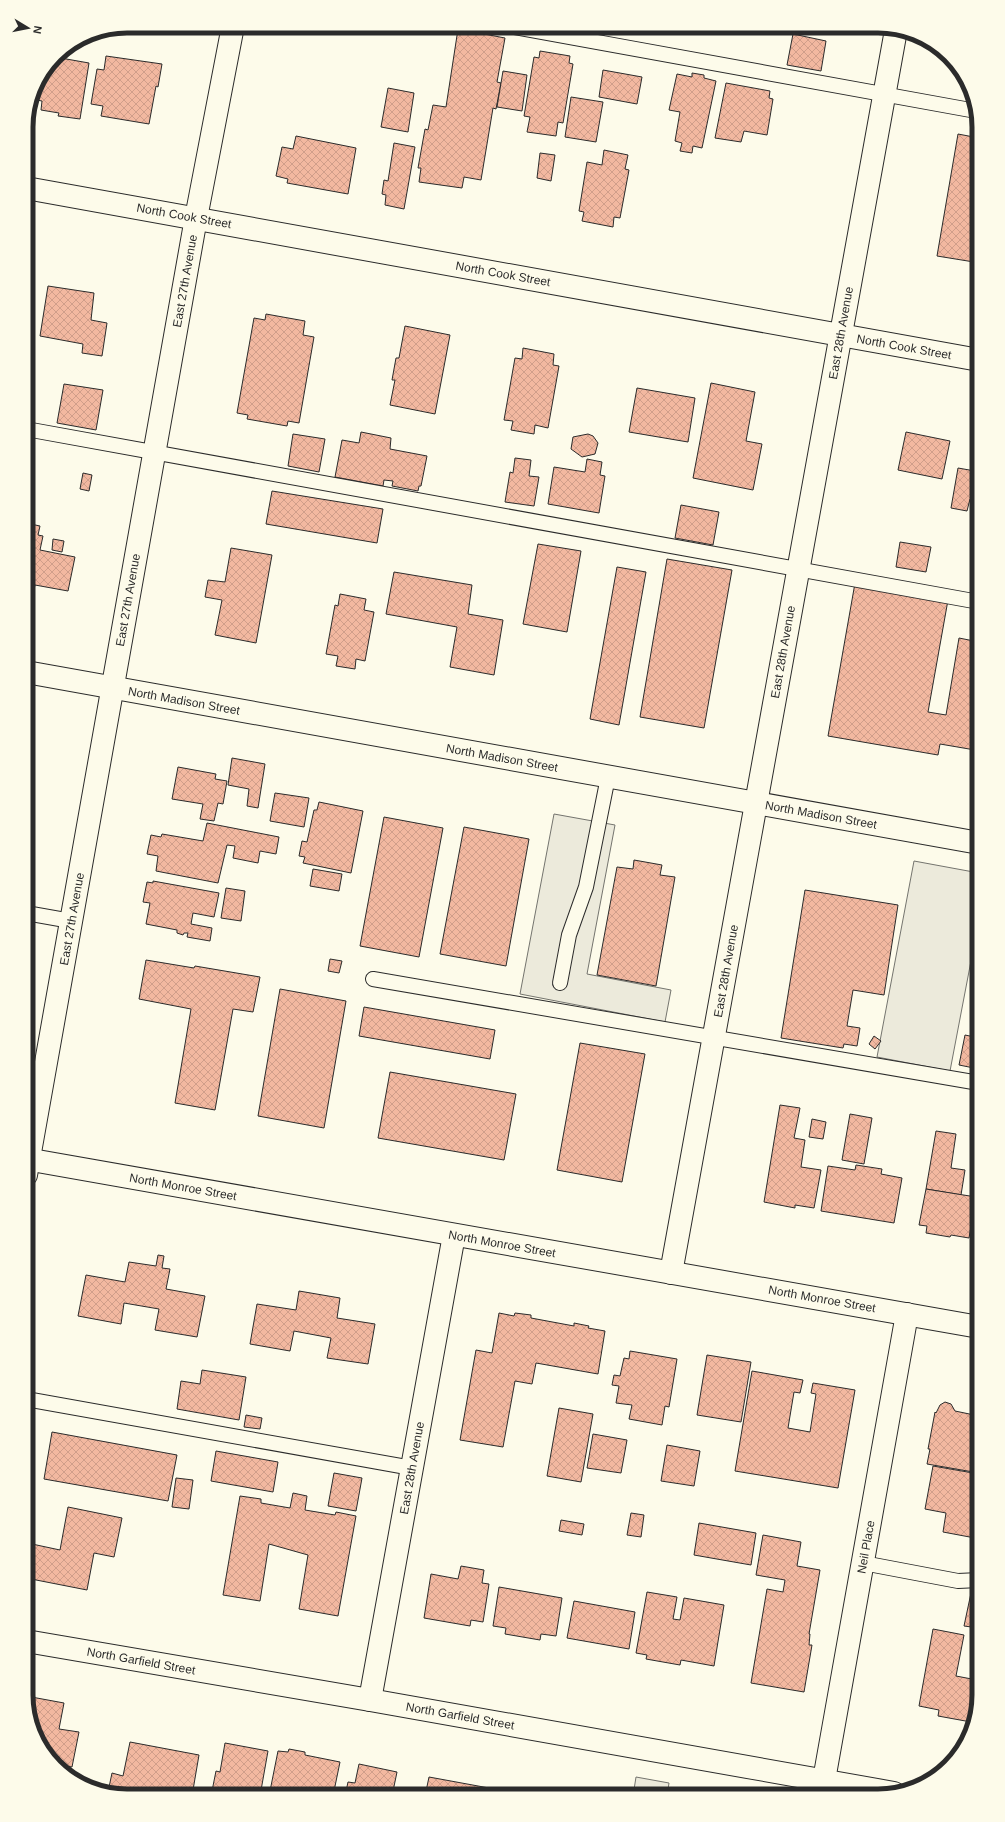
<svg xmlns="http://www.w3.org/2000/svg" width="1005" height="1822" viewBox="0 0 1005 1822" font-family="Helvetica,sans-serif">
	<defs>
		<pattern id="building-cross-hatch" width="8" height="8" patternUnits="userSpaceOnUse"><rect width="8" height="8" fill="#f2b8a0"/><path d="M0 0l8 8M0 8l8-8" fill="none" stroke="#d09e8a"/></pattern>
	</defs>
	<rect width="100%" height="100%" fill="#fdfbea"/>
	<g fill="#eceadb" stroke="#74746e">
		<path d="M554,814l61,11 -28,149 84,16 -6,32 -145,-28z"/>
		<path d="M914,861l65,12v46l-29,152 -73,-14z"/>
		<path d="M636,1777l33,6 -2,13h-34z"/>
	</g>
	<g fill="url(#building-cross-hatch)" stroke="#2b2b2b">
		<path d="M582,26h24l-3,14 -23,-5z"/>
		<path d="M695,26h33l-1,8 -32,-5z"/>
		<path d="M458,29l47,9 -8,44 4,1 -5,26 -3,-1 -12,72 -17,-3 -2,11 -43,-6 2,-14h-3l7,-39 3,1 5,-25 13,2z"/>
		<path d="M793,34l33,7 -5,30 -34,-6z"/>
		<path d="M540,51l30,5 -1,7 4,1 -10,59 -5,-1 -2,14 -29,-4 3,-15 -6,-1 10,-59 5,1z"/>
		<path d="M106,56l56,8 -4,23 -2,-1 -7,38 -48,-8 2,-10 -12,-2 6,-35 7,1z"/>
		<path d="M55,57l34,6 -9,56 -22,-3 1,-3 -18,-3 1,-9 -11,-2 3,-11 15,-23 4,1z"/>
		<path d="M603,70l39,7 -5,27 -38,-7z"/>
		<path d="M503,71l24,4 -5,36 -25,-4z"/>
		<path d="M692,73l12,2v3l12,3 -14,67 -9,-2 -1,7 -12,-2 2,-8 -7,-2 5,-29 -11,-2 8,-36 15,3z"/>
		<path d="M726,83l44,8 -1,7 4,1 -6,36 -23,-4 -3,11 -26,-4z"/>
		<path d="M388,88l26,5 -6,39 -27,-5z"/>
		<path d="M571,97l32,5 -7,40 -31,-5z"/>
		<path d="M958,134l21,4v95l-5,29 -37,-6z"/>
		<path d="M296,136l60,12 -8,46 -61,-11 1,-4 -12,-3 6,-29 11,2z"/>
		<path d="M394,143l21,4 -11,62 -19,-4 1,-10 -4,-1 2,-14 4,1z"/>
		<path d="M604,150l24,5 -3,14 4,1 -9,48 -6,-1 -1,10 -31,-6 2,-9 -5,-1 8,-49 15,3z"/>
		<path d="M540,153l15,2 -4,26 -14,-3z"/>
		<path d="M48,286l46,7 -3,27 16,3 -5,33 -20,-3 1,-9 -43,-8z"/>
		<path d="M266,314l39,7 -2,14 11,2 -15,86 -11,-2 -1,5 -40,-7 1,-4 -11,-2 17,-95 11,2z"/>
		<path d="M405,326l45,9 -15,79 -45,-9 5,-25h-3l4,-22h3z"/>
		<path d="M523,348l31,6 -1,11 6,1 -11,62 -13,-3 -1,9 -23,-4 2,-9 -9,-1 11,-62 7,1z"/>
		<path d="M711,383l44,9 -9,49 16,3 -9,46 -60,-12z"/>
		<path d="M64,384l39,6 -7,40 -39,-7z"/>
		<path d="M637,388l58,10 -7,44 -59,-10z"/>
		<path d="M361,432l30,6 -1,11 37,7 -6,30h-2l-1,5 -26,-5 1,-5 -9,-1 -1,6 -48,-9 7,-37 17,3z"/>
		<path d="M906,432l44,9 -8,38 -44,-9z"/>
		<path d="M293,434l32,5 -6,33 -31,-6z"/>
		<path d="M588,434l5,2 5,7 -3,11 -13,3 -11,-8 2,-12z"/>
		<path d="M979,451v49l-9,-1 -3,12 -16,-3 7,-40 17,3z"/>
		<path d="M515,458l16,2 -2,16 10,1 -5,29 -29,-4 5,-30 3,1z"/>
		<path d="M587,459l15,3 -2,13 5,1 -6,37 -51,-9 6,-37 31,5z"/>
		<path d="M83,473l9,2 -3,16 -9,-2z"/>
		<path d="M272,491l111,18 -6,34 -111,-19z"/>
		<path d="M681,505l38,7 -6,33 -38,-7z"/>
		<path d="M26,523l14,3 -2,9 5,1 -3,14 35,7 -7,34 -33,-6 -4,20 -5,-1z"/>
		<path d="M53,539l11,2 -2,11 -10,-2z"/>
		<path d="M900,542l31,5 -5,25 -30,-5z"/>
		<path d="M538,544l43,7 -14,81 -44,-8z"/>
		<path d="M231,548l41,7 -16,88 -41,-8 7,-35 -17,-3 3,-17 17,2z"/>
		<path d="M667,559l65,11 -28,158 -64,-11z"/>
		<path d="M617,567l29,5 -27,153 -29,-6z"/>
		<path d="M394,572l78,13 -4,29 35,6 -9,55 -44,-8 7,-40 -71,-13z"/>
		<path d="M855,583l93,17 -20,112 18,3 13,-77 20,4v88l-4,20 -35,-6 -2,11 -110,-19z"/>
		<path d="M340,594l26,5 -2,11 10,2 -9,49 -9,-2 -1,10 -19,-3 2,-10 -12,-2 9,-49 3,1z"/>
		<path d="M232,758l33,6 -7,44 -11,-2 2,-17 -21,-4z"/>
		<path d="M178,767l38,7 -1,5 12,2 -4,23 -5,-1 -4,18 -14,-2 3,-15 -31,-5z"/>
		<path d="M26,775l1,2 5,1 -6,34z"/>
		<path d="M275,793l34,5 -5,29 -34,-6z"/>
		<path d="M319,802l44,9 -12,62 -48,-10 2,-6 -6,-1 3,-15 5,1 7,-32h3z"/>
		<path d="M384,817l59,11 -24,129 -59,-11z"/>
		<path d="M207,823l72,14 -3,17 -16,-3 -2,12 -25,-5 2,-12 -8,-1 -9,38 -62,-12 2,-15 -11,-2 4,-19 10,2 1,-3 41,7z"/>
		<path d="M464,827l65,12 -23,127 -66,-12z"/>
		<path d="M634,860l28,5 -2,10 15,2 -19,109 -59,-11 20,-108 16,2z"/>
		<path d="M313,869l29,5 -3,17 -29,-5z"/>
		<path d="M153,881l66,12 -5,24 -21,-4 -2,11 21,4 -2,13 -23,-4 1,-4h-4l-1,2 -6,-2v-3l-31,-6 4,-21 -7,-1 4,-20 6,1z"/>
		<path d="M226,888l19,3 -4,30 -20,-3z"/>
		<path d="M805,890l93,15 -14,90 -31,-5 -6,36 13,2 -3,18 -13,-2 -1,4 -62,-10z"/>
		<path d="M330,959l12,2 -3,12 -11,-2z"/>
		<path d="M146,960l48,8 1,-2 65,11 -7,35 -20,-3 -18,101 -40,-7 16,-94 -52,-10z"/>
		<path d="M979,969v43l-8,-2z"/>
		<path d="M280,989l66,12 -22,127 -66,-12z"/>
		<path d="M364,1007l131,23 -5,29 -131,-23z"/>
		<path d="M965,1035l14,3v31l-20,-4z"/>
		<path d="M874,1036l7,5 -6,8 -6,-5z"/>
		<path d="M580,1043l65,11 -23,128 -65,-12z"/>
		<path d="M390,1072l126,22 -12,66 -126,-22z"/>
		<path d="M780,1105l20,3 -6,30 11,2 -4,27 20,3 -7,38 -19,-3v3l-31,-6z"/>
		<path d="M850,1114l22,4 -8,46 -22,-4z"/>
		<path d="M812,1119l14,3 -3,17 -14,-2z"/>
		<path d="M936,1131l20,3 -5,34 14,2 -4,25 -35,-6z"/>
		<path d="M856,1165l26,4 -1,5 21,4 -8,45 -73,-12 7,-45 27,4z"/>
		<path d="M926,1189l50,8 -7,41 -18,-3 -1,2 -24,-4 1,-7 -8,-1z"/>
		<path d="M158,1255l6,1 -2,12 8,1 -4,20 39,7 -8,41 -42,-7 4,-21 -35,-6 -3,21 -43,-8 8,-41 39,7 4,-20 27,4z"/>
		<path d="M299,1291l41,7 -3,20 38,6 -7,40 -41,-6 4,-20 -37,-7 -4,20 -40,-7 7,-40 39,6z"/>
		<path d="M499,1313l15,3 1,-3 16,2v3l43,8v-3l15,3 -1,2 17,3 -7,43 -62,-11 -4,21 -17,-3 -12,66 -43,-7 16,-90 16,3z"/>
		<path d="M630,1351l47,8 -8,48 -4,-1 -3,19 -33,-6 3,-14 -16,-2 3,-17 -7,-1 2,-10 6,1 4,-18 5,1z"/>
		<path d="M707,1355l44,7 -10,60 -44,-7z"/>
		<path d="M202,1370l44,7 -7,43 -62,-11 4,-28 19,3z"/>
		<path d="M752,1371l51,9 -3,13 -6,-1 -6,36 22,4 6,-38 -5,-1 2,-10 42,7 -17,98 -103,-17z"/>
		<path d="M945,1402l6,2 4,7 24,5v57l-52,-9 3,-15h-2l7,-37 1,1 4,-8z"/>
		<path d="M559,1408l34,6 -12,68 -34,-6z"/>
		<path d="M246,1415l16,3 -2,11 -16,-2z"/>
		<path d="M52,1432l125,23 -9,46 -124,-22z"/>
		<path d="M593,1434l34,6 -6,33 -34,-5z"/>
		<path d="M667,1445l33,6 -6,35 -33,-5z"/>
		<path d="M216,1451l62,11 -5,30 -62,-11z"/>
		<path d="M933,1466l46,8v39l-4,25 -32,-6 3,-19 -21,-4z"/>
		<path d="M334,1473l28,5 -6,33 -28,-5z"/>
		<path d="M176,1478l17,2 -4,29 -17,-2z"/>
		<path d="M293,1493l14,3 -2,14 30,5 1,-3 20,4 -18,100 -39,-7 9,-54 -39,-11 -9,57 -37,-6 17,-99 21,3v4l29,5z"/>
		<path d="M68,1507l54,11 -8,39 -20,-4 -7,37 -61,-12 6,-34 28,6z"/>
		<path d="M631,1513l13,2 -3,22 -14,-2z"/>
		<path d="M561,1520l23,4 -2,11 -23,-4z"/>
		<path d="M699,1523l57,10 -5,32 -57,-10z"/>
		<path d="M763,1535l38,7 -4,24 23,4 -11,64h1l-1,11h3l-8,47 -53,-9 16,-94 16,3 2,-12 -29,-5z"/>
		<path d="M461,1566l23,4 -2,13 7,1 -6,38 -12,-2 -1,6 -46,-8 7,-44 27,5z"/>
		<path d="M499,1587l63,11 -6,38 -15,-2 -1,6 -35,-6 1,-6 -13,-2z"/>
		<path d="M647,1592l30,5 -4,22 7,1 4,-22 40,7 -10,61 -33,-6 -1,5 -34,-6 1,-4 -11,-2z"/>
		<path d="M971,1593l8,2v33l-15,-2z"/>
		<path d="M574,1601l61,11 -6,37 -62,-11z"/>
		<path d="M933,1629l31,6 -8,41 21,4 2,-9v24l-8,27 -33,-6 1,-6 -20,-4z"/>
		<path d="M26,1696l38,7 -5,26 20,3 -7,35 -13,-2 -25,-31z"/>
		<path d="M130,1742l69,13 -7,41 -43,-7 -1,7h-27l-13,-4 4,-19 11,3z"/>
		<path d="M225,1743l43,8 -8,45h-49l5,-25 4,1z"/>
		<path d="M289,1749l16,3v3l35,7 -7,34h-64l9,-45 10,1z"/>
		<path d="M359,1764l38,8 -5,24h-47l3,-14 7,1z"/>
		<path d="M429,1777l60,11 -1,8h-63z"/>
		<path d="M513,1792l22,4h-23z"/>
	</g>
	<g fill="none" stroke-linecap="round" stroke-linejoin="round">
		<defs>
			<g id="service">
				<path d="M509,26l467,85"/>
				<path d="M26,429l953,173"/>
				<path d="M26,913l45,8"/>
				<path d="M373,979l606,104"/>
				<path d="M560,983l9,-48 17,-48 22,-110"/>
				<path d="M26,1399l386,69"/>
				<path d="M863,1563l95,18 21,-1"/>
			</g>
			<g id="minor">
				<path d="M26,188l953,172"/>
				<path d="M26,672l953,171"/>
				<path d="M26,1159l953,168"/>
				<path d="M26,1175l170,-957 37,-192"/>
				<path d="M671,1273l225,-1243"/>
				<path d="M26,1641l344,59 524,93"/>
				<path d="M370,1700l84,-465"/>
				<path d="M824,1780l83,-466"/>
			</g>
		</defs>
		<use href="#service" stroke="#2b2b2b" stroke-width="16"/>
		<use href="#minor" stroke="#2b2b2b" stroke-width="24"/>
		<use href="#service" stroke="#fdfbea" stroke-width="14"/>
		<use href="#minor" stroke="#fdfbea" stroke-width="22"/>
	</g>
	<g text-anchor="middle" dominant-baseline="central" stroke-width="3" stroke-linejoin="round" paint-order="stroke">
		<g font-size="12" fill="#2b2b2b" stroke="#fdfbea">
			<text transform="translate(184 216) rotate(10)">North Cook Street</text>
			<text transform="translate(503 274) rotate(10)">North Cook Street</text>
			<text transform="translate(185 281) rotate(-80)">East 27th Avenue</text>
			<text transform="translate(841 333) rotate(-80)">East 28th Avenue</text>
			<text transform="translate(904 347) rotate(10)">North Cook Street</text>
			<text transform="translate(128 600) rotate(-80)">East 27th Avenue</text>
			<text transform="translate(783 652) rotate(-80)">East 28th Avenue</text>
			<text transform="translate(184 701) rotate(10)">North Madison Street</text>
			<text transform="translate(502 758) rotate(10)">North Madison Street</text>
			<text transform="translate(821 815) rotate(10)">North Madison Street</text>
			<text transform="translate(72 919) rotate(-80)">East 27th Avenue</text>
			<text transform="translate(726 971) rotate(-80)">East 28th Avenue</text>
			<text transform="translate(183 1187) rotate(10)">North Monroe Street</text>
			<text transform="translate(502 1244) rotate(10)">North Monroe Street</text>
			<text transform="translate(822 1299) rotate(10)">North Monroe Street</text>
			<text transform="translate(412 1468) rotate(-80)">East 28th Avenue</text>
			<text transform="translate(866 1547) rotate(-80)">Neil Place</text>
			<text transform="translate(141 1661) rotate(10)">North Garfield Street</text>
			<text transform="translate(460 1716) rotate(10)">North Garfield Street</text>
		</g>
	</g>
	<path d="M0 0H1005V1822H0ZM127 33H878A94 94 0 0 1 972 127V1695A94 94 0 0 1 878 1789H127A94 94 0 0 1 33 1695V127A94 94 0 0 1 127 33Z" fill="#fdfbea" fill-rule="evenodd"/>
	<path fill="none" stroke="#2b2b2b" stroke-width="5" d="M127 33H878A94 94 0 0 1 972 127V1695A94 94 0 0 1 878 1789H127A94 94 0 0 1 33 1695V127A94 94 0 0 1 127 33Z"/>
	<g transform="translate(28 28) rotate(100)" stroke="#fdfbea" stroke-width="3" paint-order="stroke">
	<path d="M0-3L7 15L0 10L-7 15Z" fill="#2b2b2b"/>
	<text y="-6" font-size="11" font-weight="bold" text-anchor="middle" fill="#2b2b2b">N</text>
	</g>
</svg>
